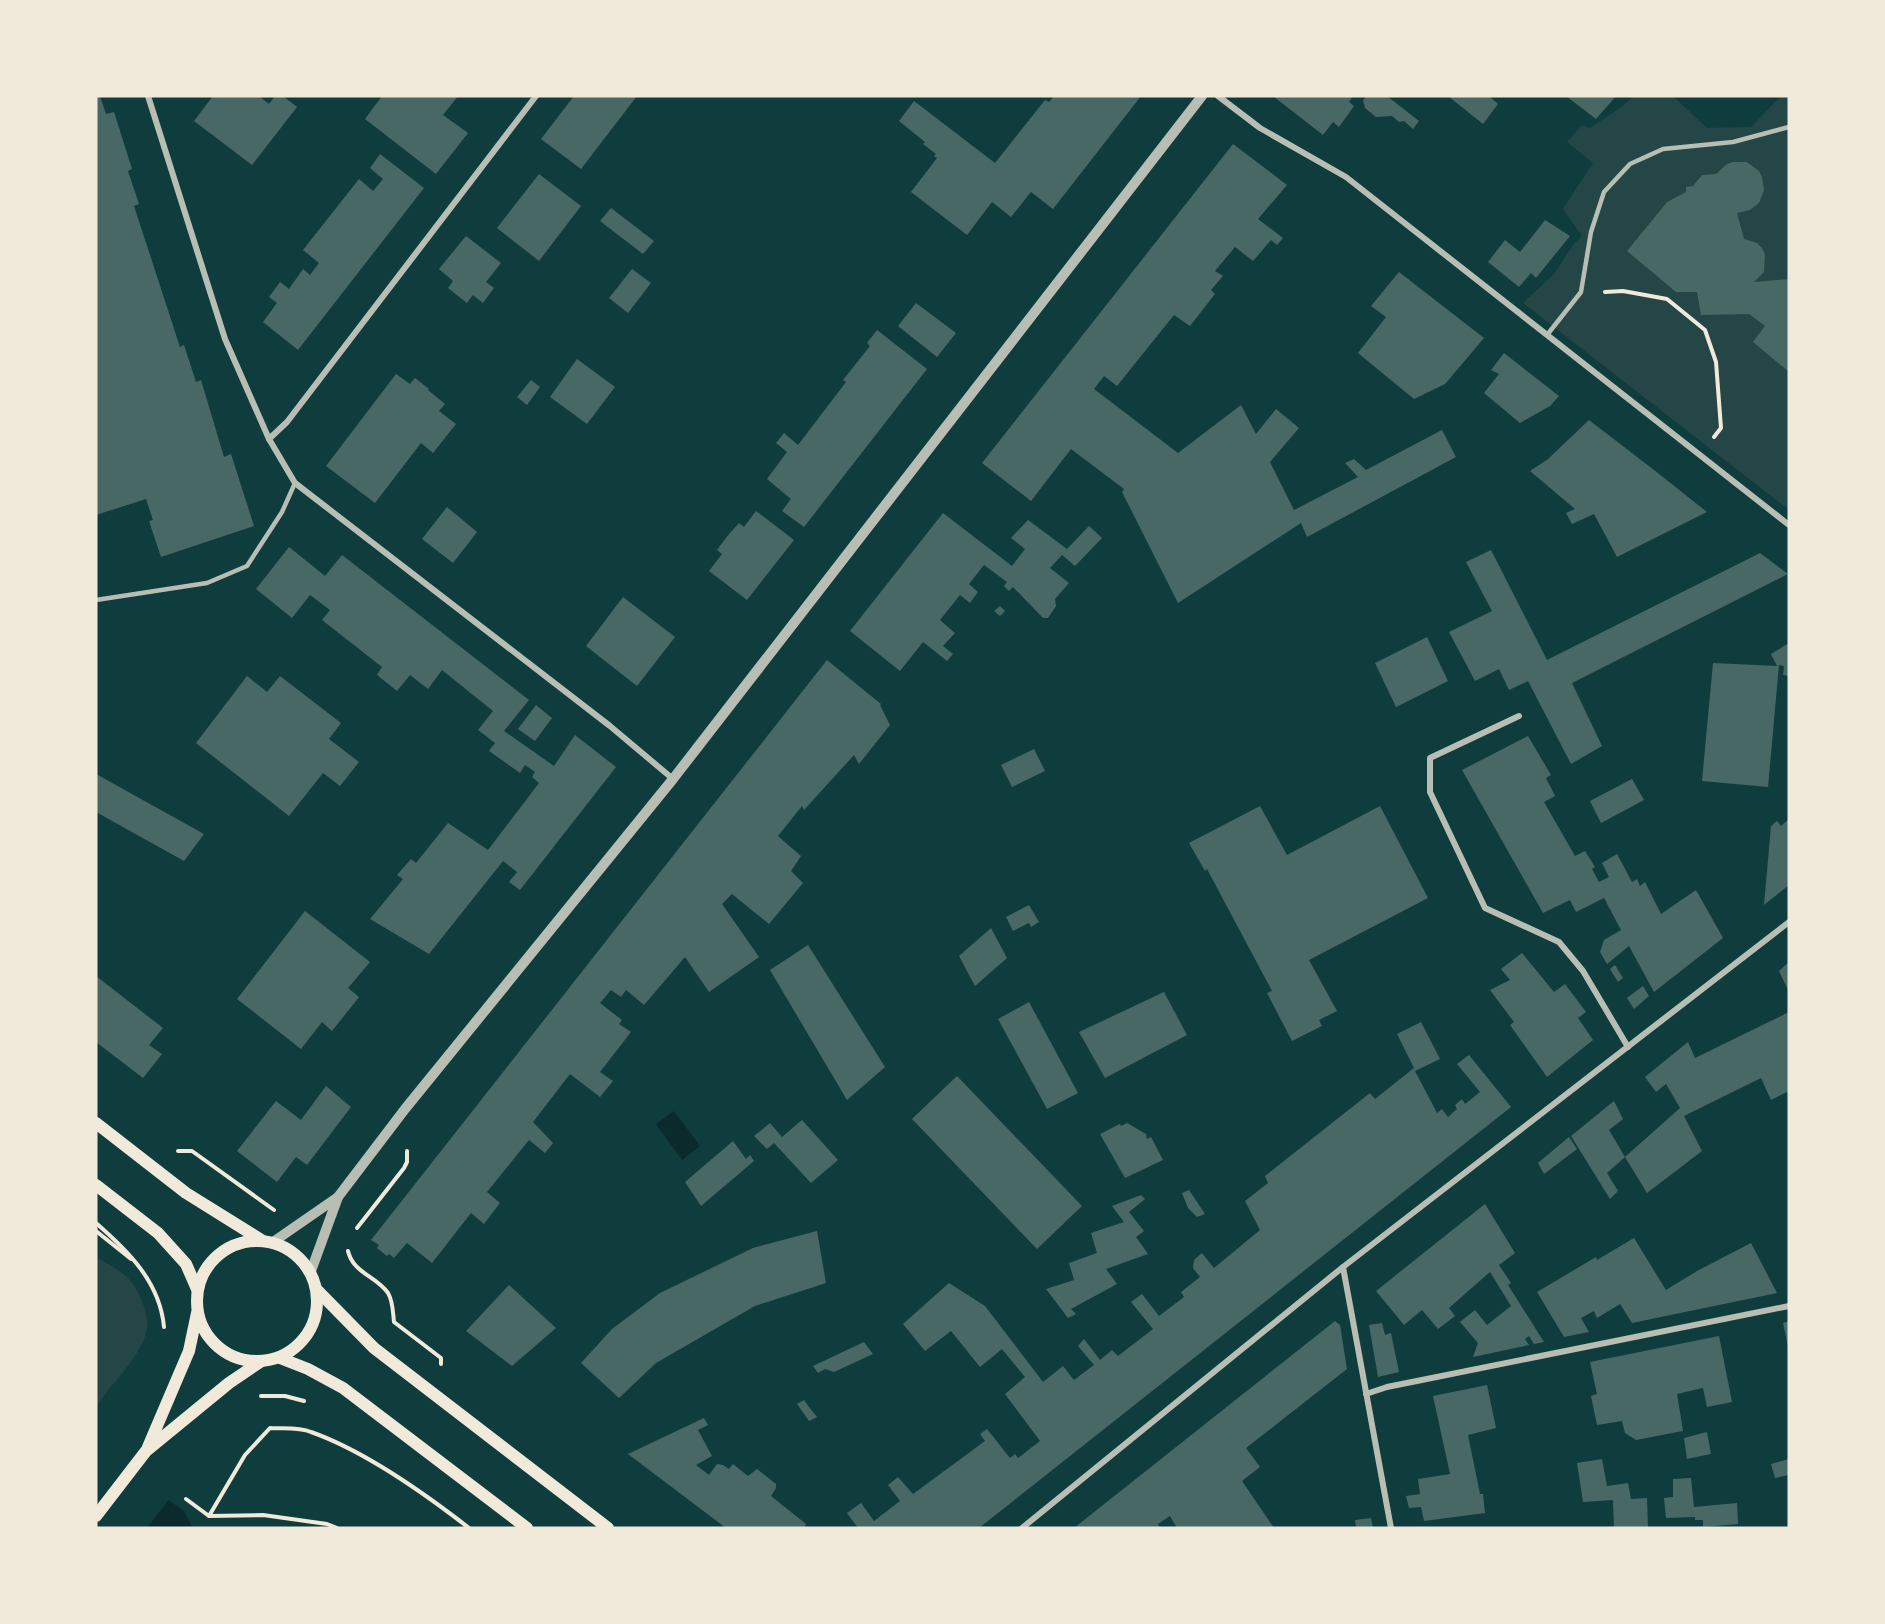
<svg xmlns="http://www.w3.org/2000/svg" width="1885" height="1624" viewBox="0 0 1885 1624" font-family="'Sofia Sans Condensed',sans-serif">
	<rect width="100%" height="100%" fill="#0f3d3e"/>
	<g fill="#244646">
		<path d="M1634,96h39l34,32 44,-1 30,-31h8v414l-266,-207 32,-30 18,-28 9,-9 -19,-27 30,-46 -26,-21 15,-17 8,3 30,-20z"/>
		<path d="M96,1257c10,6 23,12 31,20 12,13 24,38 19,56 -6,24 -35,52 -50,73z"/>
	</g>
	<g fill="#0a2a2b">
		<path d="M674,1111l26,35 -18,14 -26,-36z"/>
		<path d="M96,1451l87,59 10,18h-97z"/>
	</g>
	<path fill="#0f3d3e" d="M96,1448l74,50 -23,30h-51z"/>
	<g fill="#486865">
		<path d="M96,96h4l6,18 8,-2 18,57 -4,2 11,33 -5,2 46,141 4,-2 12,37 5,-2 23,77 7,-3 23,72 -93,31 -12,-36 4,-1 -7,-21 -50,16z"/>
		<path d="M213,96h46l10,8 6,-8h8l14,11 -45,58 -58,-44z"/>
		<path d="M382,96h76l-15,19 25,18 -32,41 -71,-55z"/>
		<path d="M574,96h63l-56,73 -40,-30z"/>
		<path d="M1054,96h87l-88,113 -22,-17 -20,25 -19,-15 -25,33 -56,-43 26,-34 -3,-2 2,-2 -13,-10 2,-2 -26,-21 15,-20 81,62 50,-63 4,2z"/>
		<path d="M1273,96h80l-4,6 5,4 -15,21 -6,-5 -10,13z"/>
		<path d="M1367,96h20l32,25 -6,8 -9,-8 -5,1 -7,-6 -16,1 -11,-9 -2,-8z"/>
		<path d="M1448,96h41l9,8 -15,20z"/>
		<path d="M1566,96h50l-20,23z"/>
		<path d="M1233,144l54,41 -29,34 25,19 -6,7 -6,-5 -18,21 -18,-14 -20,24 8,5 -12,14 4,4 -25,32 -16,-11 -57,71 -13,-10 -10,13 84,64 63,-48 15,29 20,-25 23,19 -29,34 24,48 64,-33 -13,-14 9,-4 12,11 76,-40 14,27 -149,80 -6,-14 -123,80 -56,-111 2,-3 -53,-40 -40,52 -49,-38z"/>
		<path d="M380,154l44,34 -126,162 -35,-28 14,-19 -8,-6 11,-15 9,7 14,-20 7,6 9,-12 -16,-13 56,-71 14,12 10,-12 -13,-11z"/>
		<path d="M1733,162h14l12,9 3,6 2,13 -5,13 -9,7 -13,3 7,26 13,4 5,5 3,6 -1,18 -10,10 35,-3v93l-36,-30 12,-16 -16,-12 -48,1 -4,-23h-21l-49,-41 40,-49 19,-10v-5l7,-1 9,-11 14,-1 11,-10z"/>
		<path d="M539,174l42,32 -42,55 -42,-33z"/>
		<path d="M611,208l43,33 -11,13 -43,-33z"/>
		<path d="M1545,220l25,16 -34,42 -5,-5 -12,14 -31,-25 17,-22 15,12z"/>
		<path d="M466,236l35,27 -15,19 8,6 -11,15 -10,-8 -6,8 -19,-15 5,-7 -14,-12z"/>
		<path d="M632,269l19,14 -23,30 -19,-15z"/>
		<path d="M1399,272l85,66 -39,46 -31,15 -56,-46 28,-36 -15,-11z"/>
		<path d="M916,303l40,30 -19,24 -39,-31z"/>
		<path d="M877,330l50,39 -123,158 -22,-16 9,-12 -24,-20 20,-27 -11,-9 8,-10 14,12 48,-63 -3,-2 27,-34 -3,-3z"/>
		<path d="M1504,353l55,43 -9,10 -30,17 -36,-30 15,-19 -8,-4z"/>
		<path d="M577,359l38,28 -28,37 -37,-27z"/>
		<path d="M396,374l14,10 5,-6 14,11 -1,1 17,14 -6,7 17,13 -23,29 -12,-10 -46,60 -49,-37z"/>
		<path d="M531,380l9,7 -13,18 -10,-8z"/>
		<path d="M1589,420l65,50 53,42 -90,45 -23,-43 -22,10 -6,-11 9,-4 -45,-38 18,-12z"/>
		<path d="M447,507l30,25 -24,31 -31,-24z"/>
		<path d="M756,511l38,29 -47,60 -38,-29 13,-17 -5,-4 12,-16 10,-11 5,4z"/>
		<path d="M943,513l69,53 13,-17 -14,-11 17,-18 39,29 22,-23 13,12 -27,28 -13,-11 -12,13 19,15 -14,16 1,7 -8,12h-5l-30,-31 -4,4 -5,-5 3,-4 -23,-17 -15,19 9,8 -8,11 -10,-8 -20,25 15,13 -12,13 10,8 -6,7 -24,-19 -23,29 -50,-40z"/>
		<path d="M289,547l36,29 17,-21 187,145 -25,31 50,35 21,-31 41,32 -96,123 -11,-8 8,-10 -14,-11 -74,93 -59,-35 33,-40 -6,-4 14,-16 5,4 32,-40 40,27 51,-67 -7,-6 3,-5 -10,-7 -5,8 -31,-22 6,-8 -17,-13 15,-19 -51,-41 -14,19 -18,-14 -13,16 -20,-16 5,-8 -60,-47 8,-10 -20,-15 -18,23 -36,-29z"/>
		<path d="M1491,550l56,110 213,-107 28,21 -216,109 30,63 -31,18 -43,-83 -19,9 -10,-21 -24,12 -26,-49 43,-21 -26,-49z"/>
		<path d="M623,597l52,40 -38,49 -51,-40z"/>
		<path d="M1000,606l5,5 -5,5 -6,-5z"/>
		<path d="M1427,637l21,44 -52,26 -21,-44z"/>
		<path d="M1789,643v33l-6,-1 1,-9 -5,-1 -11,122 -66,-6 11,-118 64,3 -6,-12z"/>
		<path d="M827,660l54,44 -1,1 10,20 -31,39 -5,-9 -50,55 -2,-4 -24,30 23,20 -10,15 12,12 -34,41 -37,-30 -10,10 37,53 -50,35 -24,-35 -41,48 -18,-15 -5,7 -10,-7 -11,13 22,17 -3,4 12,8 -31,40 13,9 -13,16 -30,-23 -37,48 20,21 -8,10 -16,-13 -42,52 13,11 -16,21 -13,-11 -39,50 -25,-20 -13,15 -5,-4 -2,2 -10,-8 2,-3 -8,-5z"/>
		<path d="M247,676l20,16 13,-16 61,47 -12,16 30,23 -19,24 -17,-13 -34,43 -93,-73z"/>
		<path d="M536,705l16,13 -17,23 -17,-12z"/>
		<path d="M1528,736l23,39 -5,3 9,18 -11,6 31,54 10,-5 10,16 -3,2 7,13 10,-5 -7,-14 15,-9 15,28 5,-3 3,7 5,-4 16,32 35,-24 27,48 -69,54 -25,-46 -22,18 -7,-12 4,-12 17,-10 -17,-32 -28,14 -6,-12 -27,13 -81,-143z"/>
		<path d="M1034,749l11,22 -33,16 -11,-22z"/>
		<path d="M96,774l108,60 -20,27 -88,-49z"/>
		<path d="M1632,779l12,21 -43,23 -11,-22z"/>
		<path d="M1260,806l27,49 93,-49 48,92 -119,62 28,51 -18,9 3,6 -30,15 -25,-48 5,-2 -65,-122 -2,2 -16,-28z"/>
		<path d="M1789,819v66l-25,20 7,-79 6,-5 4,5z"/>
		<path d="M1029,905l10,17 -8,5 -2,-4 -16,8 -7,-14z"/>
		<path d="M305,911l65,51 -22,26 11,9 -27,34 -10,-9 -21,27 -64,-50z"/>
		<path d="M991,928l16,30 -32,28 -16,-30z"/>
		<path d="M808,945l77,122 -38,33 -77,-130z"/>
		<path d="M1522,953l32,39 11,-8 21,28 -8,6 15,22 -46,37 -37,-52 4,-3 -24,-32 20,-10 -9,-11z"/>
		<path d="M1789,962v30l-10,-21z"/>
		<path d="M1615,965l8,13 -5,4 -8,-13z"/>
		<path d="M96,976l67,52 -14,17 13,9 -19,24 -47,-36z"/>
		<path d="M1643,986l6,10 -15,13 -7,-11z"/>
		<path d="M1164,992l23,43 -82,43 -26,-46z"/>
		<path d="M1029,1002l49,91 -31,16 -49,-90z"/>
		<path d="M1789,1012v79l-18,9 -10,-22 -77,38 18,35 -55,42 -22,-36 55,-49 -14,-24 -10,8 -11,-15 43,-35 7,16z"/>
		<path d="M1421,1022l19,37 -25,12 22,42 5,-4 6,8 9,-8 -2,-4 7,-6 3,5 15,-12 -23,-28 12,-9 42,52 -532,421h-121l-11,-15 14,-10 13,18 26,-20 -12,-16 10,-8 15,17 72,-53 -5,-7 7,-5 23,29 5,-4 3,4 22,-17 -35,-47 20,-17 -23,-28 -22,18 -29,-36 -26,20 -22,-27 46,-41 36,23 58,76 20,-16 11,14 20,-15 -16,-19 6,-7 16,21 12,-10 6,6 35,-27 -22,-27 11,-8 17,22 25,-19 -3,-5 19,-15 -7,-9 1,-8 8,-7 12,15 46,-38 -15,-29 23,-18 -3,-7 105,-83 5,6 39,-31 -17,-34z"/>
		<path d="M957,1076l125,130 -45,43 -125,-130z"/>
		<path d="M326,1086l25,21 -44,58 -11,-8 -19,25 -40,-31 39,-50 25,19z"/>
		<path d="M1614,1101l9,18 -14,11 16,27 -18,16 11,18 -8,8 -39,-63z"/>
		<path d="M802,1120l36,40 -27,23 -37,-40 -7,6 -13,-13 16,-13 12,14z"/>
		<path d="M1127,1123l19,11 1,5 4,-2 12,23 -38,18 -25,-44 20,-10 1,2z"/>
		<path d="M1569,1137l8,12 -33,25 -6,-11z"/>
		<path d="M733,1141l13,18 4,-4 4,6 -53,45 -16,-24z"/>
		<path d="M1189,1190l16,24 -8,3 -9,-9 -6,-15z"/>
		<path d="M1141,1195l4,4 -16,13 15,19 -8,6 12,17 -42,15 11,15 -46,25 5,5 -8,4 -22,-29 28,-9 -5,-17 28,-10 -6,-20 33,-11 -12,-16z"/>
		<path d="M1485,1204l30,49 -16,12 12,18 -3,2 36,57 -10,2 -5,-8 -4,3 4,6 -56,12 5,-14 -18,-21 15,-12 12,15 24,-19 -21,-34 -41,36 6,8 -17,13 -16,-19 -18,15 -28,-34z"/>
		<path d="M817,1231l9,52 -71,23 -99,57 -37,35 -38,-35 31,-34 48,-36 93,-45z"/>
		<path d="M1634,1238l32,52 31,-19 54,-28 26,50 -145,30 -12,-19 -23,14 -3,-7 -13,7 8,14 -25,5 -27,-45 59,-35 1,3z"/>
		<path d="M509,1285l47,43 -44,38 -46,-35z"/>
		<path d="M1335,1321l5,4 7,44 -101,79 14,19 -18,14 32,47h-97l-7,-12 -12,8 2,4h-86z"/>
		<path d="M1789,1321v25h-1l-5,-23z"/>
		<path d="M1382,1323l3,12 6,-2 8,39 -21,5 -9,-52z"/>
		<path d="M1719,1336l13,66 -25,5 -4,-19 -26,6 6,37 -47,9 -11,-7 -3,-12 -25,4 -6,-29 6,-2 -7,-32z"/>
		<path d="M864,1342l9,12 -39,18 -9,-3 -7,4 -5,-7z"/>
		<path d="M1487,1385l9,43 -28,7 12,59h3l2,19 -61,8 -3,-14 -12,1 -3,-12 14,-2 -2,-15 32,-5 -17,-78z"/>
		<path d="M804,1400l5,7 8,10 -8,4 -7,-10 -5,-7z"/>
		<path d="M704,1418l4,7 -10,5 14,26 -16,9 13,10 8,-11 6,1 6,4 4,-5 15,12 9,-7 19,15v4l-5,8 35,28 -2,4h-78l-98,-74z"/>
		<path d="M1707,1432l4,22 -24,5 -3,-21z"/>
		<path d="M1602,1459l5,27 21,-3 3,16 16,-1 1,30h-34l-1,-28 -30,2 -6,-39z"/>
		<path d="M1789,1459v16l-14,3 -4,-14z"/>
		<path d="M1691,1478l3,29 43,-4 1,21 -35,3v-7h-8v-3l-29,1 -2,-20 9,-1v-18z"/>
		<path d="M1371,1518l2,10h-17l-1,-8z"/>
	</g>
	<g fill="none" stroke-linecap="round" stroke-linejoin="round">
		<g stroke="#f1e9da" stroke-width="4">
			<path d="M1605,292l18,-1 44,8 38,31 11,32 5,66 -7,9"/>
			<path d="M178,1151h14l82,59"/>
			<path d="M96,1223c32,28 64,59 68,104"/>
			<path d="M357,1228l47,-60 3,-6v-11"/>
			<path d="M96,1231l35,28"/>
			<path d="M348,1251c5,22 28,25 40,42 5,8 5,20 6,29l47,36v6"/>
			<path d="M261,1396h24l19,5"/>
			<path d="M186,1499l23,17 54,-1 64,9 10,4"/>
			<path d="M209,1516l36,-61 25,-27c13,1 29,-1 41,4 54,19 113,61 158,96"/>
		</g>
		<g stroke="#b8beb3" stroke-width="4.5">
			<path d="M1547,335l34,-43 10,-60 13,-40 26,-28 33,-15 70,-7 56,-15"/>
			<path d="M96,600l111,-17 40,-17 35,-54 13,-29"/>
		</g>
		<g stroke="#b8beb3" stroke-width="6">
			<path d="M148,96l77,243 44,100 26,44 315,243 63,53"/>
			<path d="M1218,96l42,32 86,49 443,348"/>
			<path d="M269,439l18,-17 249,-326"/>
			<path d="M1519,716l-89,42v34l55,116 74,34 24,29 45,76"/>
			<path d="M1343,1267l48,261"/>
			<path d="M1366,1394l21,-7 402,-81"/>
			<path d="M1022,1528l321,-261 446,-345"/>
		</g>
		<g stroke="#b8beb3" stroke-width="10">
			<path d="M273,1242l65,-45"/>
			<path d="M311,1271l27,-74 67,-88 268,-330 529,-683"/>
		</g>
		<g stroke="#f1e9da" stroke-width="12">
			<path d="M96,1123l90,70 77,48"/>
			<path d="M96,1185l62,48 28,31 11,25"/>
			<circle cx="257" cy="1301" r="60"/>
			<path d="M318,1291l56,57 234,180"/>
			<path d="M280,1358l28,11 35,19 184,140"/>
			<path d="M148,1447l41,-96 8,-38"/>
			<path d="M96,1516l50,-65 83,-68 31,-21"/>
		</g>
	</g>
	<rect width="1885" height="1624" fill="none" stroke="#f1e9da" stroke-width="195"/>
</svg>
